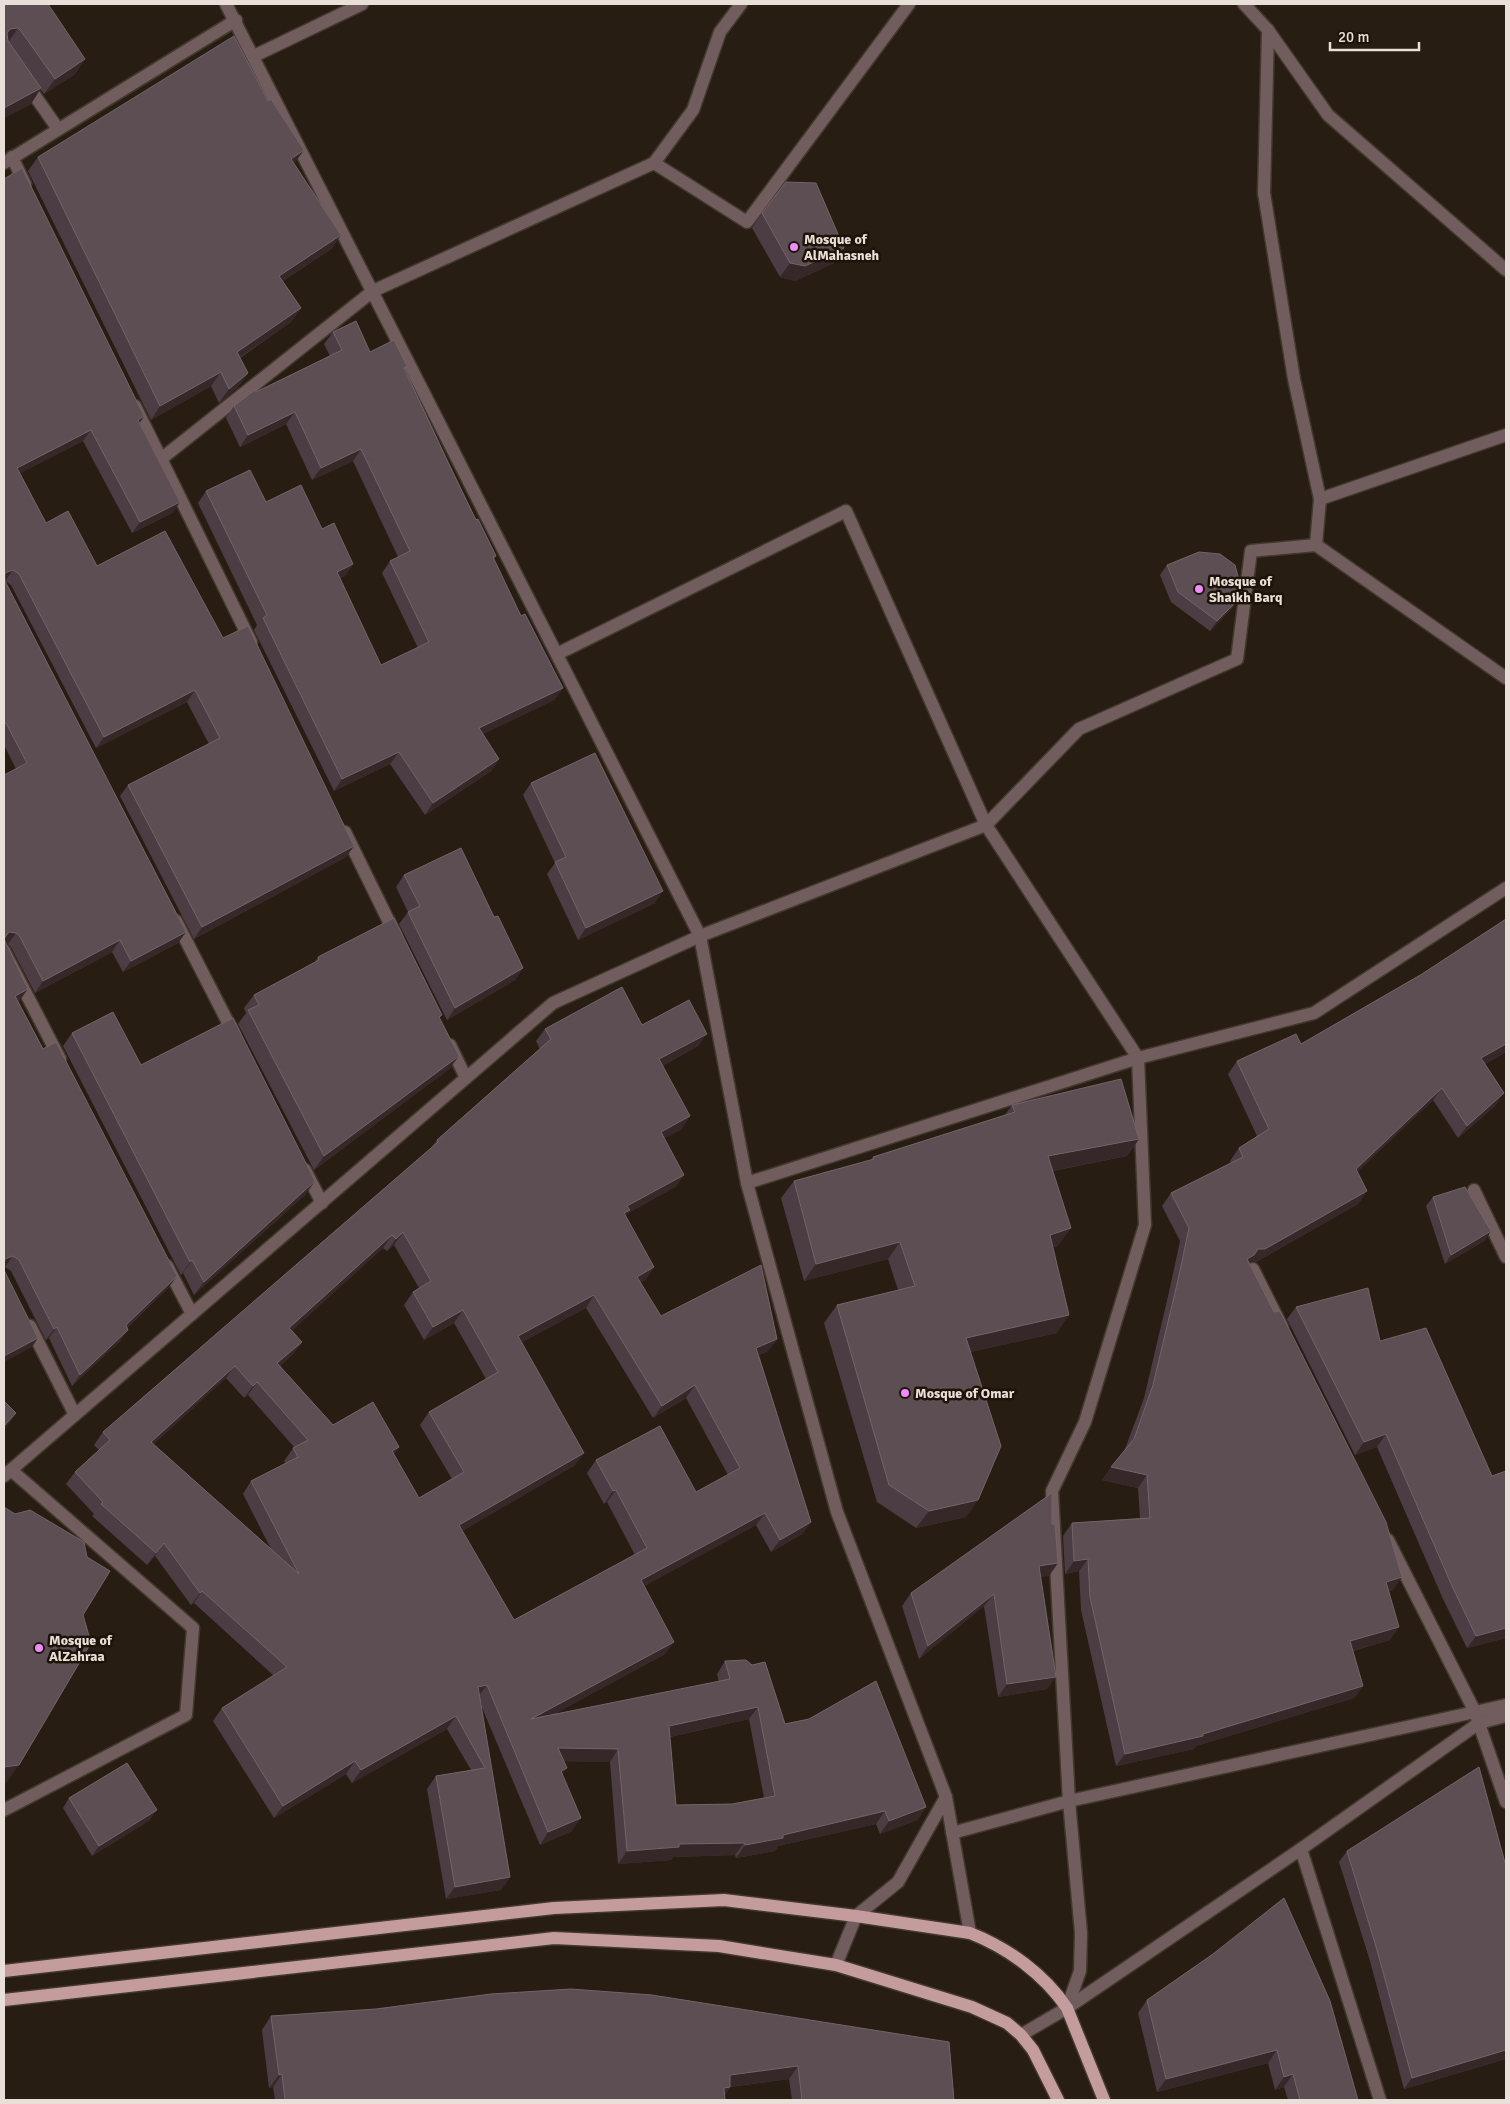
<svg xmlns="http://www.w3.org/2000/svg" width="1510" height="2104" viewBox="0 0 1510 2104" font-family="Signika,sans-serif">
	<rect width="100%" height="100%" fill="#281d12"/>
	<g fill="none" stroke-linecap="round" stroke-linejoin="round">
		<defs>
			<g id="minor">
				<path d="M1268,30l-4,163 30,186 26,120 -4,46 190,133"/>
				<path d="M254,56l108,-52"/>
				<path d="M26,83l32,46"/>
				<path d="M12,157l13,27"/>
				<path d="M654,163l39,-53 27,-78 21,-28"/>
				<path d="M135,406l116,236"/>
				<path d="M161,459l212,-168 281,-128 93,59 162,-218"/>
				<path d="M1320,499l186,-64"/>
				<path d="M557,654l289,-143 140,314 152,233 7,167 -60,197 -33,69 17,310 12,132 -1,38 -13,37"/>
				<path d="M345,832l51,104"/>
				<path d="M176,921l58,113"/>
				<path d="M4,951l56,108"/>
				<path d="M450,1045l16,33"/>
				<path d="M305,1170l17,33"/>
				<path d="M747,1183l391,-125 176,-45 192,-125"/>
				<path d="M1474,1190l32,67"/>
				<path d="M167,1266l25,48"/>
				<path d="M1253,1269l29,58"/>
				<path d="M30,1326l45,89"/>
				<path d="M4,1476l549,-473 147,-67 286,-111 93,-96 158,-70 14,-108 65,-6"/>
				<path d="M1388,1540l87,172 31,90"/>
				<path d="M4,1810l182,-95 7,-87 -182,-158"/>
				<path d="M952,1833l117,-32 406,-89"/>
				<path d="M1301,1849l79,251"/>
			</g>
			<g id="tertiary">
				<path d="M226,4l474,932 47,247 90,329 109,285 24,136"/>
				<path d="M1244,4l24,26 60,85 178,155"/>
				<path d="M4,163l232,-143"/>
				<path d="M1475,1712l31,-7"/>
				<path d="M836,1965l20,-49 42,-34 48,-85"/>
				<path d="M1021,2035l46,-27 234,-159 178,-126 27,-7"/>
			</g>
			<g id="primary">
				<path d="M4,1971l550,-63 170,-8 132,16 114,17c38,15 74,41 97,75l37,92"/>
				<path d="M4,2000l550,-62 165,8 117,19 136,42 35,16 14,12 12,15 25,50"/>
			</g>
		</defs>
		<use href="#minor" stroke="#43382e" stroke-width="15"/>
		<use href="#tertiary" stroke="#43382e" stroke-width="15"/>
		<use href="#primary" stroke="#43382e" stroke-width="15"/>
		<use href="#minor" stroke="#715d5e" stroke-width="12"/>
		<use href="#tertiary" stroke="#715d5e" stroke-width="12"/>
		<use href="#primary" stroke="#c59c9d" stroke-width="12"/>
	</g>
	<g fill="#4c3c44" fill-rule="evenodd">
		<path d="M4,4l81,55 -10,15 -31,20 -4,-5 -9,15 -27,14z"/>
		<path d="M38,157l256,7 47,71 -10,14 -48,32 18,27 -10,14 -51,36 8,15 -10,14 -19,16 -8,-17 -60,34 -123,-249z"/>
		<path d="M4,179l140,237 -4,7 40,79 -8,11 -40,20 -49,-92 -63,32 26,50 51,43 126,72 131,208 -8,11 -152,82 -74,-143 8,-11 81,-41 -22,-42 -91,46 -85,-163 -6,-4 181,351 -8,11 -55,29 -11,-20 -77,41 -24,-46 -3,-3h-2l14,56 -2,1 151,286 -42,41 -7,13 -48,45 -23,-48 -3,2 -35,-69 -6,-4h-1v-492l12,-6 -12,-24z"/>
		<path d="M762,213l72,50 -39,18 -15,-4 -28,-49z"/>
		<path d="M333,332l37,20 35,17 71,151 20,36 -2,3 27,57 42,72 -9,12 -71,34 16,25 -8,12 -66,44 -35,-51 -56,27 -80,-161 3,-5 -59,-122 8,-12 60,11 56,27 31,35 -8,12 -5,2 41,87 37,-17 -36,-75 8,-12 8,-4 -45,-96 -41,19 -26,-56 -46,23 -14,-29 8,-12 22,-14 74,-36 -6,-12z"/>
		<path d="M1167,565l69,39 -26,27 -39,-29 -11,-27z"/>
		<path d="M531,783l124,120 -77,37 -31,-66 8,-11 -32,-68z"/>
		<path d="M404,875l90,42 29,51 -8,12 -68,40 -48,-96 9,-12 -12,-25z"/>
		<path d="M1506,919v133l-21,12 10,42 -37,32 -25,-38 -76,72 10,19 -9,13 -102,58h-7l144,328 -5,1 2,49 -37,11 10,35 -9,12 -158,48 -2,3 -78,17 -35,-156 -2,-39 -14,3 -2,-38 9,-13 68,-5 -2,-30 -36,-8 23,-31 19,-51 25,-106 11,-51 -18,-35 9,-13 60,-30 -1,-2 9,-13 18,-12 -29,-62 9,-13 64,-17 121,-70z"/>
		<path d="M318,957l124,58 -3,3 20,38 -10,13 -135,101 -76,-146 8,-11 -2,-5 10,-13 60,-32z"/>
		<path d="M642,1025l56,21 -36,20 20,63 -18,9 20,37 -9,12 -47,26 -2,3 28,51 -9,13 -5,3 21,33 116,23 -9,12 -9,4 52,167 -9,12 -31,18 -15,-27 -112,61 21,68 -111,60 165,-32 -2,-8 8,-13 60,63 141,83 -9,13 -37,14 -4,-10 -98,22 -3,5 -39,7 -1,-3 -62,2 -2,3 -53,4 -8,-102 -46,-1 -2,14 10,56 -32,14 -60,-142 30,174 -9,13 -55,9 -19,-110 9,-13 35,-6 -24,-41 -95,54 -6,-9 -72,44 -61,-97 9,-13 52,-32 -80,-73 -3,2 -36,-49 -8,9 -55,-49 2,-2 -28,-30 9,-12 24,-22 -5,-5 9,-13 328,-284 6,-8 103,-91 -4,-8 9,-12zM394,1245l25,43 -6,4 -9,13 20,35 30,-17 32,56 -57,33 -9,13 32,54 -33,19 -25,-44 5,-7 -66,-22 -53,-59 13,-12 9,-12 -10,-12 91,-82 4,3zM586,1308l67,110 33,-20 42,77 -32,17 -100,-32 -9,13 17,31 3,-2 28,53 -121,65 -52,-89 113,-66 -53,-123zM226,1378l18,20 4,-3 46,52 -10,14 2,3 -35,17 -8,13 28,55 -118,-105zM749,1719l15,79 -32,6 -56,1 -6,-68z"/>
		<path d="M72,1033l69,32 165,129 -112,101 -11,-22 -2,2 -118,-229z"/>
		<path d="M1012,1105l127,34 -12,17 -74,15 5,75 -5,1 4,86 -87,19 -4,165 -50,11 -39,-26 -53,-179 13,-18 61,-15 -10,-31 -84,22 -23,-83 13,-17 77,-21 2,-3 132,-42z"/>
		<path d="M1433,1197l58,34 -7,10 -39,23 -19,-58z"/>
		<path d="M1296,1307l84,34 112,135 14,-5v167l-39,10 -24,-49 -66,-152 -22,8 -68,-136z"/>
		<path d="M1049,1576l-8,1 6,112 -49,8 -14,-91 -65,53 -17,-53 9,-13z"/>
		<path d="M69,1798l81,22 -58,36 -29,-48z"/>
		<path d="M1347,1851l159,208 -102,30 -34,-128 -31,-99z"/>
		<path d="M1213,1954l145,146h-70l-4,-13 -9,3 -7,-27 -111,29 -19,-79 9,-13z"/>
		<path d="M491,1994l463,106h-162l-3,-21 -59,8 -5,8v5h-450l-2,-13 -4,1 -7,-58 9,-14 105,-7z"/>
	</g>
	<g fill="#362829">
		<path d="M18,28l-11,16 -3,-6 6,-9z"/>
		<path d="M85,59l-10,15 -31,20 11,-15z"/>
		<path d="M41,88l-10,16 -27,14v-10z"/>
		<path d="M304,150l-10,14 -3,-5z"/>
		<path d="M341,235l-10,14 -62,41 10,-14z"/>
		<path d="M844,248l-10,15 -39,18 -15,-4 10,-14z"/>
		<path d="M301,308l-10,14 -64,44 10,-14z"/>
		<path d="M221,372l-10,14 -60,34 9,-14z"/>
		<path d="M248,373l-10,14 -19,16 10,-14z"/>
		<path d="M295,412l-9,12 -46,23 8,-12z"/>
		<path d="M144,416l-8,12 2,-8z"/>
		<path d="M91,430l-8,11 -74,38 8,-11z"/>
		<path d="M361,449l-8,12 -41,19 9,-12z"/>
		<path d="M180,502l-8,11 -40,20 8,-11z"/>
		<path d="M353,564l-8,12 -16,8 8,-12z"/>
		<path d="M13,570l-8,11v-8z"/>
		<path d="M1243,595l-7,9 -26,27 7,-10z"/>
		<path d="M563,688l-9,12 -84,40 9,-12z"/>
		<path d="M195,690l-8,12 -91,46 8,-11z"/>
		<path d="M399,752l-9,12 -56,27 8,-12z"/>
		<path d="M499,759l-8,12 -66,44 8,-12z"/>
		<path d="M354,846l-8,11 -152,82 8,-12z"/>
		<path d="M663,891l-8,12 -77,37 8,-12z"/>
		<path d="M9,932l7,1 -8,11h-4v-5z"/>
		<path d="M186,932l-8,11 -55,29 8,-11z"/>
		<path d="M120,940l-8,12 -77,41 8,-12z"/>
		<path d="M523,968l-8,12 -68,40 8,-12z"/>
		<path d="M28,989l-8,11 -13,7 8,-11z"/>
		<path d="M707,1034l-9,12 -48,26 9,-13z"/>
		<path d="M1506,1044v8l-34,19 9,-13z"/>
		<path d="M459,1056l-10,13 -135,101 10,-14z"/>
		<path d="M1442,1088l-9,12 -86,82 9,-13z"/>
		<path d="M1504,1093l-9,13 -37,32 9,-12z"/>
		<path d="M690,1116l-8,13 -30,16 9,-13z"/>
		<path d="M1139,1139l-12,17 -91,18 12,-18z"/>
		<path d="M684,1175l-9,12 -47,26 -7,10 6,-17z"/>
		<path d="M315,1181l-9,13 -112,101 10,-13z"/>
		<path d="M1367,1191l-9,13 -102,58h-7l-4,6 2,-9 11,-10z"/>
		<path d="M1071,1228l-13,18 -20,6 12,-17z"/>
		<path d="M1491,1231l-7,10 -39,23 6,-9z"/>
		<path d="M403,1232l-9,13 -7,6 9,-12z"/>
		<path d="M392,1235l-9,13 -102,93 8,-13z"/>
		<path d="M900,1242l-12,17 -84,22 12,-17z"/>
		<path d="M13,1256l-8,11h-1v-6l1,-2z"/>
		<path d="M192,1260l-9,13 -2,2 9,-13z"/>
		<path d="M654,1267l-9,13 -17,9 9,-12z"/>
		<path d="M177,1276l-8,11 -51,49 8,-11z"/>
		<path d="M594,1295l-8,13 -77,41 9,-13z"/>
		<path d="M463,1310l-9,13 -30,17 9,-13z"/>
		<path d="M1069,1315l-12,18 -104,23 13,-18z"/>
		<path d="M57,1327l-8,11 -3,2 8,-11z"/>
		<path d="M128,1330l-8,11 -48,45 8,-11z"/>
		<path d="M38,1338l-6,9 -28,15v-6z"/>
		<path d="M777,1339l-9,12 -21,9 9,-12z"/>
		<path d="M302,1342l-9,12 -24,22 8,-13z"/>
		<path d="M235,1366l-9,12 -84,77 9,-13z"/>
		<path d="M257,1382l-9,13 -4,3 9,-12z"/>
		<path d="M695,1385l-9,13 -33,20 9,-12z"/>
		<path d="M16,1413l-12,18v-5z"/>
		<path d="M1386,1434l-9,13 -22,8 9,-13z"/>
		<path d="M399,1447l-9,12 2,-8z"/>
		<path d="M584,1453l-9,12 -125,73 9,-13z"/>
		<path d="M1111,1467l36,8 -9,13 -36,-8z"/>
		<path d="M616,1490l-9,12 -3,2 9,-13z"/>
		<path d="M978,1500l-12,17 -50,11 13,-17z"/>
		<path d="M765,1513l-9,12 -124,68 9,-13z"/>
		<path d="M811,1522l-9,12 -31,18 9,-12z"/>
		<path d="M164,1543l-9,13 -8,9 9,-12z"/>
		<path d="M1088,1559l-9,12 -14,3 9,-13z"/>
		<path d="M1058,1563l-9,13 -19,3 9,-13z"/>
		<path d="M1402,1577l-9,13 -16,4 9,-12z"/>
		<path d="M202,1591l-8,12 -3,2 9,-12z"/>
		<path d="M994,1594l-10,12 -65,53 9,-13z"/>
		<path d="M1399,1627l-9,13 -49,14 9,-13z"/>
		<path d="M1506,1628v10l-39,10 9,-12z"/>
		<path d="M674,1642l-9,12 -143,77 9,-12z"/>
		<path d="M1056,1677l-9,12 -49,8 9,-13z"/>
		<path d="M487,1685l-9,12v-10z"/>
		<path d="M1363,1686l-9,12 -158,48 -2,3 -78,17 9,-12 78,-20z"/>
		<path d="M758,1707l-9,12 -89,20 9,-13z"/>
		<path d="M456,1716l-9,13 -95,54 9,-13z"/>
		<path d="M558,1748l60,1 -8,13 -61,-1z"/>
		<path d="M355,1761l-9,13 -72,44 9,-12z"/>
		<path d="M19,1765l-13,18 -2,1v-17z"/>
		<path d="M567,1768l-9,12 3,-9z"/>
		<path d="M926,1807l-9,13 -37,14 9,-13z"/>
		<path d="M157,1810l-7,10 -58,36 7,-10z"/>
		<path d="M885,1811l-9,13 -98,22 -3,5 -39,7 9,-13 38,-10z"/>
		<path d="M581,1818l-9,13 -32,14 8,-13z"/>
		<path d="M744,1843l-9,12 -62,2 -2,3 -53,4 9,-13 52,-7z"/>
		<path d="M510,1877l-9,13 -55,9 9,-12z"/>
		<path d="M1277,2050l-9,13 -111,29 9,-13z"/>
		<path d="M1506,2050v9l-102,30 8,-11z"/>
		<path d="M798,2066l-9,13 -69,9 10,-13z"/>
		<path d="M282,2074l-9,13 -4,1 10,-13z"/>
		<path d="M1293,2074l-9,13 -9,3 9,-13z"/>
		<path d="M730,2087l-9,13 3,-12z"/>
	</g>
	<g fill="#5d4e54" stroke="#726469" fill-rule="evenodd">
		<path d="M4,4h44l37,55 -30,20 -34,-48 -3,-3 -8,1 -3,4 1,8 33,47 -37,20z"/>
		<path d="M234,36l34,65 3,-2 33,51 -13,9 50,76 -62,41 22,32 -64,44 11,21 -19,16 -8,-17 -61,34 -122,-249z"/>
		<path d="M22,168l122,248 -6,4 42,82 -40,20 -49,-92 -74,38 29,55 22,-12 29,55 68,-35 58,107 25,-12 106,220 -152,81 -74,-142 92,-47 -25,-48 -91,47 -85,-163 -6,-4 -8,3v8l181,351 -55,29 -11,-21 -77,41 -24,-46 -3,-2 -7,-1 -5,7 24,50 -13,7 28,53 13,-7 121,234 -51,49 2,5 -48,45 -23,-48 -3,2 -35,-69 -6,-4 -8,3 -1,7v-491l23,-12 -21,-40 -2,1v-545z"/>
		<path d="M786,182l30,1 28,65 -39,18 -15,-3 -28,-50z"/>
		<path d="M356,321l14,31 24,-12 13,26 -3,2 40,86 32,66 2,-1 18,37 -3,1 28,59 4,-2 38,74 -84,40 20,31 -66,44 -34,-51 -57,27 -79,-161 4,-3 -61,-124 44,-21 16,32 35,-17 21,44 12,-6 19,41 -16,8 44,93 48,-23 -39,-81 20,-10 -49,-102 -40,19 -26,-56 -47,23 -14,-29 21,-16 1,2 86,-42 -9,-18z"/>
		<path d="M1199,552l21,2 15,11 8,30 -26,26 -39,-29 -11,-27z"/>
		<path d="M595,753l68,138 -77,37 -31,-66 11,-5 -35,-74z"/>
		<path d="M461,848l33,69 4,-1 25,52 -68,40 -47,-96 12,-6 -16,-31z"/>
		<path d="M394,918l48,97 -3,2 20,39 -135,100 -76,-146 11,-5 -5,-10 65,-35 -1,-3z"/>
		<path d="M1506,919v125l-25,14 23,35 -37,33 -25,-38 -86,81 11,22 -102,58h-7l-4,6 -7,4 27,53 6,-1 106,211 16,55 -16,5 13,45 -49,14 13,45 -160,48v2l-78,18 -35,-157 -2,-38 -14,2 -2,-38 78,-5 -3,-43 -36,-8 23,-28 19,-54 25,-105 11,-52 -18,-35 72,-36 -4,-9 30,-19 -32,-68 59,-27 5,10 121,-70z"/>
		<path d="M622,987l20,38 47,-25 18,34 -48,25 31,57 -29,16 23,43 -57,31 3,4 -6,3 30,54 -17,10 24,39 100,-51 16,74 -21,9 55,174 -31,18 -15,-27 -124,67 33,62 -143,77 199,-40 -5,-18 21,-1 6,5 13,-3 20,62 24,-5 67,-38 50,126 -37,14 -4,-10 -102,24v3l-38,7 -1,-2 -65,1v3l-52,4 -9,-102 -60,-1 9,20 -6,3 20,47 -33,14 -61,-147 -9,2 32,190 -55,10 -19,-111 49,-8 -29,-52 -95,54 -6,-9 -72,45 -61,-98 65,-41 -85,-76 -2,2 -36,-50 -8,10 -55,-49 2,-2 -28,-30 35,-32 -7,-8 335,-290 -1,-2 114,-101 -6,-10zM403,1232l28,49 -18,11 20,35 30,-17 35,62 -69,40 35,60 -45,26 -27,-47 7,-4 -26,-45 -40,23 -56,-62 25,-21 -13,-14 103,-93 4,4zM594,1295l68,111 33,-21 45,83 -44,24 -36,-66 -64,34 17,31 3,-1 31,58 -133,72 -55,-95 125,-72 -66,-117zM235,1366l18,20 4,-4 51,58 -15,8 5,9 -47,24 48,93 -148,-132zM758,1707l17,89 -43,8 -56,1 -7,-79z"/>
		<path d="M113,1012l28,53 92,-47 82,163 -111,101 -12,-22 -2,2 -118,-229z"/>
		<path d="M1121,1079l18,60 -91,17 23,72 -21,7 19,80 -103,23 35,108 -23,54 -49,11 -40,-26 -52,-180 78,-19 -15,-44 -84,22 -22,-83 80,-22 -1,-2 142,-45 -3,-7z"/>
		<path d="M1465,1187l26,44 -40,24 -18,-58z"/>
		<path d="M4,1270l34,68 -34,18z"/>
		<path d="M1368,1288l12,53 46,-13 66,148 14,-5v157l-30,8 -24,-50 -66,-152 -22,8 -68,-135z"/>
		<path d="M4,1401l12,12 -12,13z"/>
		<path d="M1052,1493v31h3l3,39 -19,3 17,111 -49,7 -13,-90 -66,52 -17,-53z"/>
		<path d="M4,1507l11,7 15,-4 54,32 3,15 23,14 -27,44 8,28 -72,122 -15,2z"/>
		<path d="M127,1763l30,47 -58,36 -30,-48z"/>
		<path d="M1479,1767l26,96h1v187l-94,28 -35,-128 -30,-99z"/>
		<path d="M1284,1898l46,103 28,99h-58l-7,-26 -9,3 -7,-27 -111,29 -19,-79 66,-46z"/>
		<path d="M571,1989l81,6 297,47 5,58h-152l-4,-34 -68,9v12l-6,1 1,12h-440l-3,-26 -3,1 -8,-59 105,-7 115,-15z"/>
	</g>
	<g fill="#ed8cfa" stroke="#1e1309" stroke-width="2">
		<circle cx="794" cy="247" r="5"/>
		<circle cx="1199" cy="589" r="5"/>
		<circle cx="905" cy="1393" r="5"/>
		<circle cx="39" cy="1648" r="5"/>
	</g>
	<g text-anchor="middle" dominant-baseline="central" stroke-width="5" stroke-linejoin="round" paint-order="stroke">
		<g font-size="14" font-weight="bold" fill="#e8dfd8" stroke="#1e1309" text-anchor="start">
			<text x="804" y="239">Mosque of<tspan x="804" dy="16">AlMahasneh</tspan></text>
			<text x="1209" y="581">Mosque of<tspan x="1209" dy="16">Shaikh Barq</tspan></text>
			<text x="915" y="1393">Mosque of Omar</text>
			<text x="49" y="1640">Mosque of<tspan x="49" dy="16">AlZahraa</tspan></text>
		</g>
	</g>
	<rect width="1510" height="2104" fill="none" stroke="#e8dfd8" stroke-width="10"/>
	<path d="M1330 42v8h89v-8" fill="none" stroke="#e8dfd8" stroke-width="2.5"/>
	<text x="1338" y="42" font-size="15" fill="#e8dfd8" stroke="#1e1309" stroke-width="4" paint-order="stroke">20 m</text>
</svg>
